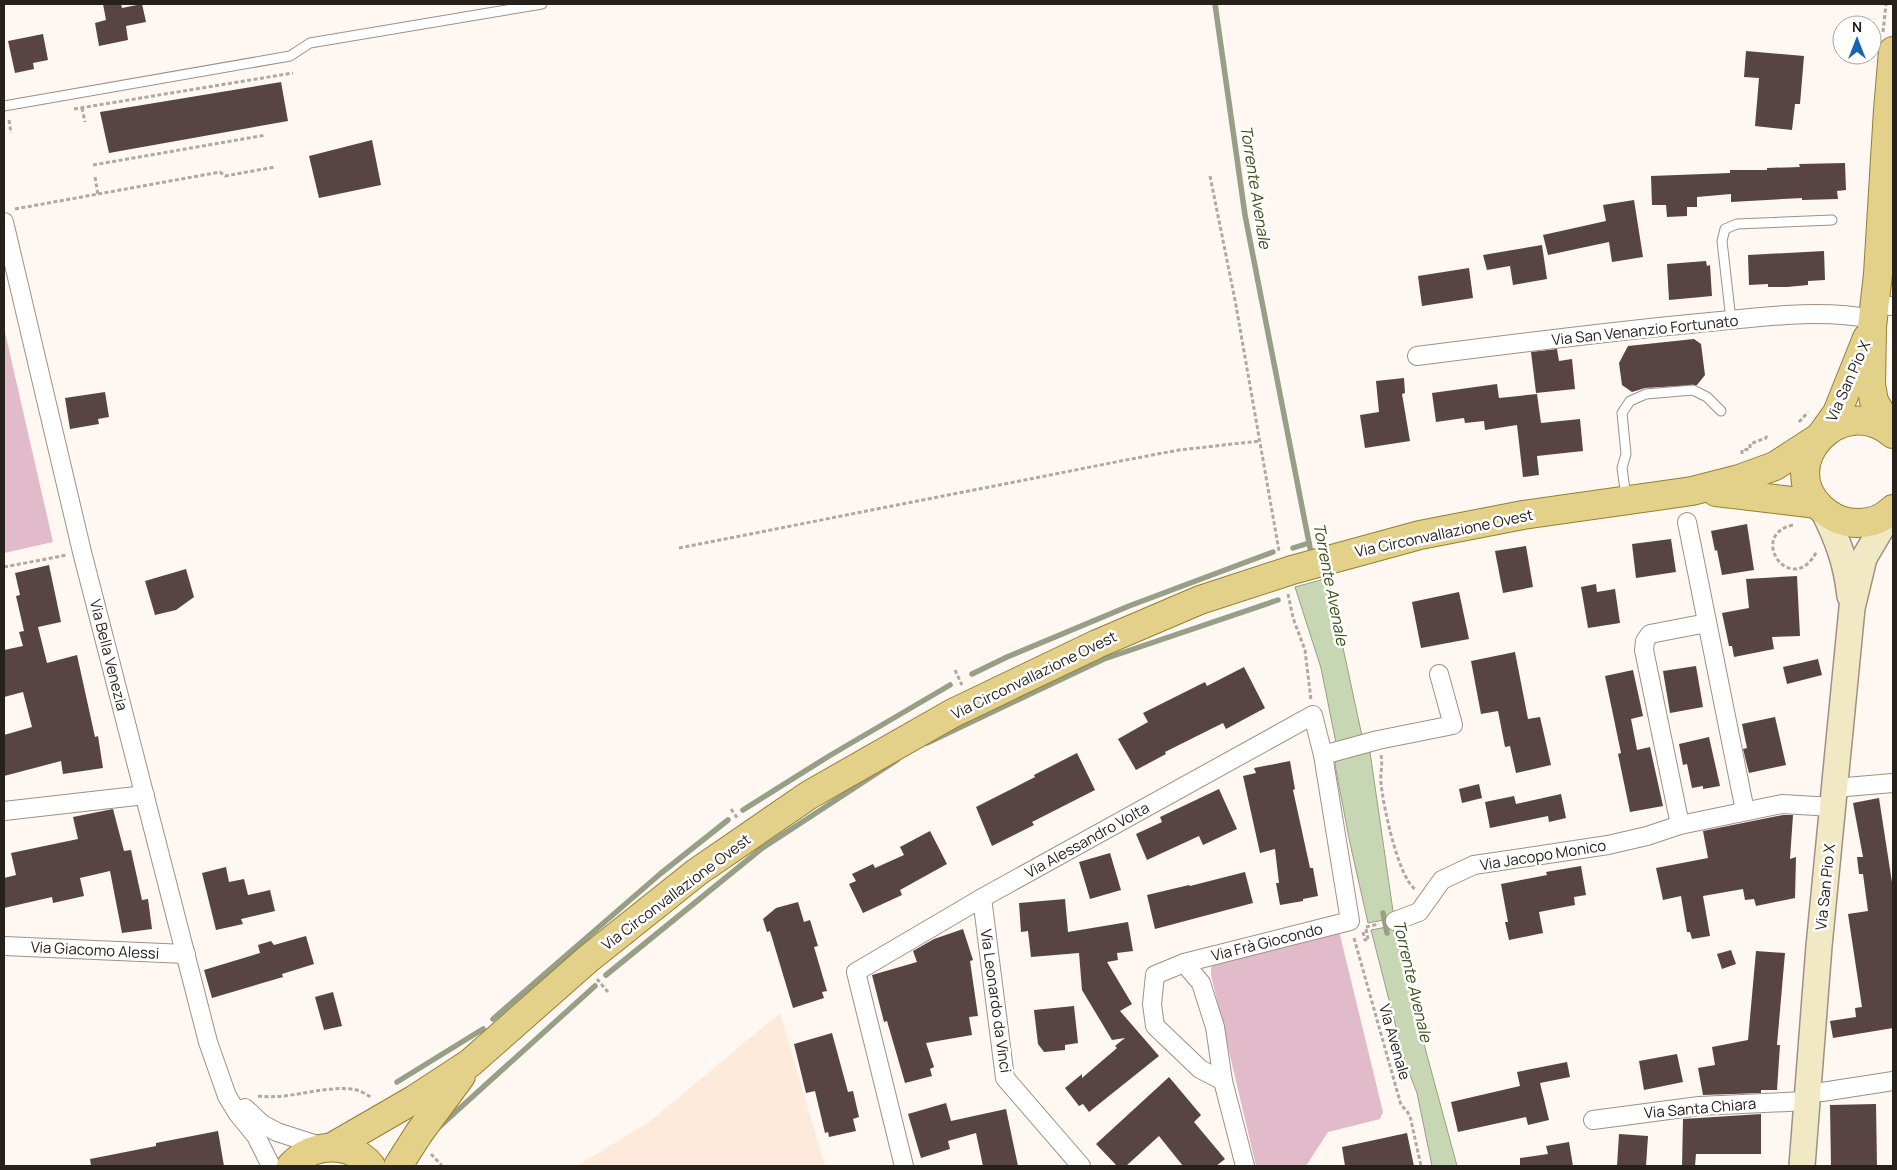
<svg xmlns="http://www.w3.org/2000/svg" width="1897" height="1170" viewBox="0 0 1897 1170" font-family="Manrope,sans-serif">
	<rect width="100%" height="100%" fill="#fef7f2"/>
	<path fill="#fdeadb" d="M780,1013l45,153h-248l72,-44z"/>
	<g fill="#e1bbc9">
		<path d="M4,328l49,214 -49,11z"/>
		<path d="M1338,927l45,185 -3,7 -52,13 -22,34h-50l-45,-191v-7l4,-9z"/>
	</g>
	<g fill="#c7d7b3" stroke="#97a086">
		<path d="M1328,578l34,158 -26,7 -15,-75 -26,-81z"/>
		<path d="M1370,752l24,166 -26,5 -18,-80 -15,-78 1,-4z"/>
		<path d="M1392,926l65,240h-25l-15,-73 -12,-31 -34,-132z"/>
	</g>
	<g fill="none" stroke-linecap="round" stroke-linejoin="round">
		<g stroke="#97a086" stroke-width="5.5">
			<path d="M1215,4l30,211 67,343"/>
			<path d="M1293,548l16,-5"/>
			<path d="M972,674l35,-17 122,-51 144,-54"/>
			<path d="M927,743l177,-84 174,-59"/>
			<path d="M743,810l86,-54 121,-71"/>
			<path d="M1383,913l4,20"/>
			<path d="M606,975l155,-126 136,-89"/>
			<path d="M493,1019l167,-145 68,-54"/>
			<path d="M397,1082l86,-53"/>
			<path d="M439,1127l156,-141"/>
		</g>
	</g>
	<g fill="#584543">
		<path d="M103,4h18l1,4 20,-4 4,18 -20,4 2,14 -29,6 -4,-23 11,-3z"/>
		<path d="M43,34l5,26 -15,3 1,6 -19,4 -7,-32z"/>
		<path d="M1746,51l58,5 -4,48h-5l-3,26 -37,-4 4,-48 -15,-1z"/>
		<path d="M281,82l7,39 -179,32 -9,-41z"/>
		<path d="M372,140l9,45 -62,13 -10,-42z"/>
		<path d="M1845,163l1,27 -9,1 1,8 -36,1v-2l-71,4v-8l-34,3v10h-10v9l-20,1 -1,-12h-14l-1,-29 79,-3v-3h37v-2l33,-1 -1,-3z"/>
		<path d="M1634,200l9,57 -31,5 -3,-20 -61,13 -5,-20 63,-14 -3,-16z"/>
		<path d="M1542,245l5,34 -34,6 -3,-19 -23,4 -4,-15z"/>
		<path d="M1824,251l1,29 -17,1v4l-21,2h-19v-3l-19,1 -1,-30z"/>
		<path d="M1706,261l1,5 3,-1 2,31 -43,4 -2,-36z"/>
		<path d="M1469,268l4,30 -51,8 -4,-30z"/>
		<path d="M1694,339l7,5 4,31 -8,10 -52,3 -13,4 -10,-7 -3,-22 9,-17z"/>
		<path d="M1557,349l2,12 13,-2 3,30 -39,4 -5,-41z"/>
		<path d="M1404,378l1,15 -3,1 8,47 -45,7 -5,-33 19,-3 -3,-31z"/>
		<path d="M1497,384l2,14 38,-4 4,29 39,-4 3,32 -46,5 2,19 -16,2 -6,-52 -32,5 -1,-9 -19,2 -1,-5 -28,4 -4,-29z"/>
		<path d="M105,392l4,25 -11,2 1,5 -29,5 -5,-31z"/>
		<path d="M1747,524l7,46 -32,5 -5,-25 -2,1 -4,-20z"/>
		<path d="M1671,539l5,33 -40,6 -4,-34z"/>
		<path d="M1526,546l7,41 -30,6 -8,-42z"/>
		<path d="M49,565l12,57 -23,5 9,36 30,-8 18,82 3,-1 5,32 -40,6 -2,-13 -57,15v-41l28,-8 -9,-35 -19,5v-47l19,-4 -4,-14 5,-1 -8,-35 4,-1 -5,-22z"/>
		<path d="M186,569l8,28 -18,13 -21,5 -10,-34z"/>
		<path d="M1797,576l3,60 -28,1 2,12 -40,8 -2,-11h-3l-7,-33 27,-5 -3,-29z"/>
		<path d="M1596,584l1,8 18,-3 5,34 -32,5 -7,-41z"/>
		<path d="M1459,592l10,47 -48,9 -9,-46z"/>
		<path d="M1515,652l13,67 12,-2 11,48 -35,8 -6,-27 -5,1 -7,-36 -17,3 -10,-53z"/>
		<path d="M1818,659l4,16 -35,9 -4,-17z"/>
		<path d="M1696,666l7,41 -33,6 -7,-42z"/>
		<path d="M1244,667l21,41 -39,21 -3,-6 -58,29 1,2 -30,16 -18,-31 30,-17 -5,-9 62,-31 2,4z"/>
		<path d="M1633,670l10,46 -12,3 6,31 13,-3 13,59 -33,6 -12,-58 3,-1 -16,-77z"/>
		<path d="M1775,717l11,48 -37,8 -6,-24 4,-1 -5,-24z"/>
		<path d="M1709,737l11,49 -17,3v-3l-11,2 -5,-24 -4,1 -4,-21z"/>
		<path d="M1077,753l18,37 -63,32 2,3 -42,21 -16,-39 59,-30 -1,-2z"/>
		<path d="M1290,761l5,28 -2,1 17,78h3l5,28 -15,3v2l-23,4 -4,-22h3l-4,-34 -15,4 -17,-77 13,-3 -2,-5z"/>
		<path d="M1479,784l3,14 -20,5 -3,-14z"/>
		<path d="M1219,789l18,40 -34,16 -4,-9 -52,24 -11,-26 26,-12 -2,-5z"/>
		<path d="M1561,794l5,24 -17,4 -1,-6 -58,12 -5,-26 29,-6 2,8z"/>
		<path d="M1879,798l14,91v139l-60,10 -3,-17 26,-4 -1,-9 7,-1 -14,-93 20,-3 -5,-37h-4l-2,-17h6l-10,-54z"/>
		<path d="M113,809l11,42 7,-1 11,50 6,-1 4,30 -30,4 -12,-62 -30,7 4,18 -31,7 -1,-6 -48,11v-30l12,-3 -5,-22 67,-14 -5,-22z"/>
		<path d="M1783,815h10l-3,44 6,-2 -1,41 -39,8 -2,-7 -9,1 -2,-11 -40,7 7,40 -18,3 -2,-7h-3l-6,-36 -18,4 -7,-32 52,-10 -5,-27z"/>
		<path d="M930,831l17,33 -47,26 2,5 -39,18 -14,-29 7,-3 -4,-7 21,-10 2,4 29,-13 -4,-8z"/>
		<path d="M1110,853l11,37 -31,9 -11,-37z"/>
		<path d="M1581,866l5,29 -12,2 1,8 -36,7 4,21 -34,7 -4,-18h3l-7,-38 46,-9 -1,-3z"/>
		<path d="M226,867l3,15 15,-3 4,16 22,-5 5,21 -34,8 2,5 -27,6 -14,-57z"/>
		<path d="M1245,872l8,31 -98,26 -8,-34 42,-10 1,1z"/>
		<path d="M1065,899l3,33 60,-10 5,29 -16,2 1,7 -11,2 25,42 -12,7 39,45 -70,56 -6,-8 -4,2 -14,-18 17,-14v4l35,-30 -2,-2 10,-8 -13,2 -30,-50 -3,-37 -48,4 -3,-26 -7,1 -2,-29z"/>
		<path d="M798,902l6,20 6,-2 8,26 -4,1 13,44 -5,1 2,6 -31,10 -23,-77 -3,1 -4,-13 13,-11z"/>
		<path d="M963,929l10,31 -3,1 8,55 -9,1 3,18 -46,8 8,24 -4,2 2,7 -27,7 -18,-62 -3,1 -12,-47 45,-13 -4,-11 21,-12z"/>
		<path d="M306,936l8,28 -32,10 1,3 -71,21 -8,-28 56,-17 -2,-8 13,-4 3,4z"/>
		<path d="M1731,950l5,14 -14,5 -5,-15z"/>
		<path d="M1756,951l29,2 -8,92h3l-3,45h-16v3l-58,2 -5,-27 17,-3 -3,-18 36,-7z"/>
		<path d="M333,992l9,34 -18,4 -9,-33z"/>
		<path d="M1074,1006l4,37 -13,2v5l-21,2 -6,-8 -4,-34z"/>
		<path d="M832,1033l16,59 5,-1 6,26 -6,2 3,12 -27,6 -1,-5 -3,1 -10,-42 -9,2 -12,-49z"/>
		<path d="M1677,1054l6,28 -39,8 -5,-29z"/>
		<path d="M1567,1062l3,15 -30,6 9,37 -21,5 -2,-8 -68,15 -7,-30 69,-16 -3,-14z"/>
		<path d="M1169,1077l32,38 -7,7 31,37 -9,7h-33l-24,-30 -33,30h-9l-21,-22z"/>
		<path d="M946,1103l5,18 55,-12 12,57h-35l-7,-33 -28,8 2,8 -29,9 -13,-44z"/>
		<path d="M1876,1104l1,62h-46l-1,-61z"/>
		<path d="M1761,1114v40h-65l-1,12h-13l1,-47z"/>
		<path d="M218,1131l6,35h-133l-1,-7 66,-13v-3z"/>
		<path d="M1407,1133l7,33h-69l-3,-19z"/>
		<path d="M1619,1134l29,2 -2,30h-29z"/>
		<path d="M1569,1142l4,24h-53v-8l28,-4 -2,-8z"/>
	</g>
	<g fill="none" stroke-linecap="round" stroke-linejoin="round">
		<defs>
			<g id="lane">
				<path d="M4,106l286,-50 20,-13 232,-39"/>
				<path d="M1731,320l-9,-79 3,-12 12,-5 95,-4"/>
				<path d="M1626,497l-4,-29 4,-14 -4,-41 8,-12 16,-7 47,-4 14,7 14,14"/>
			</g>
			<g id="street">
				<path d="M4,222l78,330 126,490 19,54 11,18 18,22 15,30"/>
				<path d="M1875,305l18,1"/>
				<path d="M1417,356c94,-12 188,-24 282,-33 57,-5 117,-15 174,-4"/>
				<path d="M1687,522l58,289"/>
				<path d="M1323,755l55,-15 75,-15 -14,-51"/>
				<path d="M1835,786l11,1 47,-4"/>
				<path d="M4,811l141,-16"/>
				<path d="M1680,825l-36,-175 1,-9 5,-7 57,-11"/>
				<path d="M982,898l23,180 76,88"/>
				<path d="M1395,921l24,-9 23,-32 32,-15 134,-20 39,-9 33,-11 102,-21 51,3"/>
				<path d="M4,946l182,8"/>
				<path d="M1184,963l-29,12 -3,29 3,22 45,43 23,12"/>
				<path d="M1809,1091l13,1 71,-11"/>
				<path d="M245,1108l17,16 15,8 46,15"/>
				<path d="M1593,1120l106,-14 109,-5"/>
				<path d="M904,1166l-48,-194 126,-74 331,-183 10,40 27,166 -166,42 17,20 14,44 8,54 22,85"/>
			</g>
			<g id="secondary">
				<path d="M1823,510c15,31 23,51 27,86"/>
				<path d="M1802,1166l17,-220 33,-338 12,-50 27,-46"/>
			</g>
			<g id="primary">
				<path d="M1892,433l-18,-32 -3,-16 1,-58 6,-53 10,-164 5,-59"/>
				<path d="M1822,434l15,-21 30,-75"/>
				<path d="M1893,434c-52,-44 -119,30 -72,74 8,7 16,12 26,14 17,3 34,-1 46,-13"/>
				<path d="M1716,492l101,12"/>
				<path d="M332,1147l83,-48 55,-36 118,-104 109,-87 112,-77 144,-82 144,-69 103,-44 92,-30 128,-35 103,-20 169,-24 47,-12 36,-13 43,-28"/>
				<path d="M291,1166c21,-24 60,-25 80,0"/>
				<path d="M398,1166l21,-33 42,-57"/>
			</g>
		</defs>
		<use href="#lane" stroke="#a09083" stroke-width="11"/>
		<use href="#street" stroke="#a09083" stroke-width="20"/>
		<use href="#secondary" stroke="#a09083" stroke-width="28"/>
		<use href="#primary" stroke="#967f30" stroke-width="30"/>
		<g stroke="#afa8a3" stroke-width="3" stroke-dasharray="4 2.5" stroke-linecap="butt">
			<path d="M1883,32l3,-28"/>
			<path d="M82,108l3,14"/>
			<path d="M74,109l219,-36"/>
			<path d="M9,120l2,13"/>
			<path d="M93,165l173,-30"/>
			<path d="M1210,176l25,124 44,251"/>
			<path d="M95,177l3,18"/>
			<path d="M15,209l205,-37 5,4 50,-9"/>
			<path d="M1799,422l9,-10"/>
			<path d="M1742,454v-4l8,-1v-5l16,-6 1,-4"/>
			<path d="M1793,525c-47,10 -1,75 24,26"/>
			<path d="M679,548l447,-88 53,-10 81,-9"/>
			<path d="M4,567l63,-12"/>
			<path d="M1288,594l5,24 12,32 6,50"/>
			<path d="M955,670l7,15"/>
			<path d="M1381,755c2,9 -1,19 0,28 2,22 17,94 34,106"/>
			<path d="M731,809l7,10"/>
			<path d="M1366,927l13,-3"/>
			<path d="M1366,929l2,10"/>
			<path d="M1363,932l2,8 3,-1"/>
			<path d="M1354,938l47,167 5,5 4,6 11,50"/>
			<path d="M597,979l11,13"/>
			<path d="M258,1096c32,4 61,-10 93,-7 7,0 15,5 21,9"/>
			<path d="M431,1154l11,12"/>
		</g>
		<use href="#lane" stroke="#fff" stroke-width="9"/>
		<use href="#street" stroke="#fff" stroke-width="18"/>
		<use href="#secondary" stroke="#f1e8c4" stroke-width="25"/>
		<use href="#primary" stroke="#e3d089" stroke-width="28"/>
	</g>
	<g text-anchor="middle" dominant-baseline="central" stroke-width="5" stroke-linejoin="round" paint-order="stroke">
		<g font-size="15" fill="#27211c" stroke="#fff">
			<text transform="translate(1645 330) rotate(-6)">Via San Venanzio Fortunato</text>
			<text transform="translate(1848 381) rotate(-66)">Via San Pio X</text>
			<text transform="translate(1444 533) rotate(-12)">Via Circonvallazione Ovest</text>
			<text transform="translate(109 655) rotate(76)">Via Bella Venezia</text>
			<text transform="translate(1034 675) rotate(-26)">Via Circonvallazione Ovest</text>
			<text transform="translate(1087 840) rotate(-29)">Via Alessandro Volta</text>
			<text transform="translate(1543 855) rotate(-9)">Via Jacopo Monico</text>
			<text transform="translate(1825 887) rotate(-84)">Via San Pio X</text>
			<text transform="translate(676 892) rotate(-37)">Via Circonvallazione Ovest</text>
			<text transform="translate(1267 942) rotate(-14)">Via Frà Giocondo</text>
			<text transform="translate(95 950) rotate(3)">Via Giacomo Alessi</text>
			<text transform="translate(996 1001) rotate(82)">Via Leonardo da Vinci</text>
			<text transform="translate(1395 1042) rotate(74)">Via Avenale</text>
			<text transform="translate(1700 1108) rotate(-5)">Via Santa Chiara</text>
		</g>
		<g font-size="16" font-style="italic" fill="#3a4e18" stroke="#fff">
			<text transform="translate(1256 187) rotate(81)">Torrente Avenale</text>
			<text transform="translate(1331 584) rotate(79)">Torrente Avenale</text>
			<text transform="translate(1413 981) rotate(77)">Torrente Avenale</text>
		</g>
	</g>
	<rect width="1897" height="1170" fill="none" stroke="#27211c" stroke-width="10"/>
	<g transform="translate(1857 40)"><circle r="24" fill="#ffffff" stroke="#a9a6a4"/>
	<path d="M0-4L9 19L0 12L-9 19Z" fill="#1963b2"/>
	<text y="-8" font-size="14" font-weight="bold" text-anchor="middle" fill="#27211c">N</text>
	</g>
</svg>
